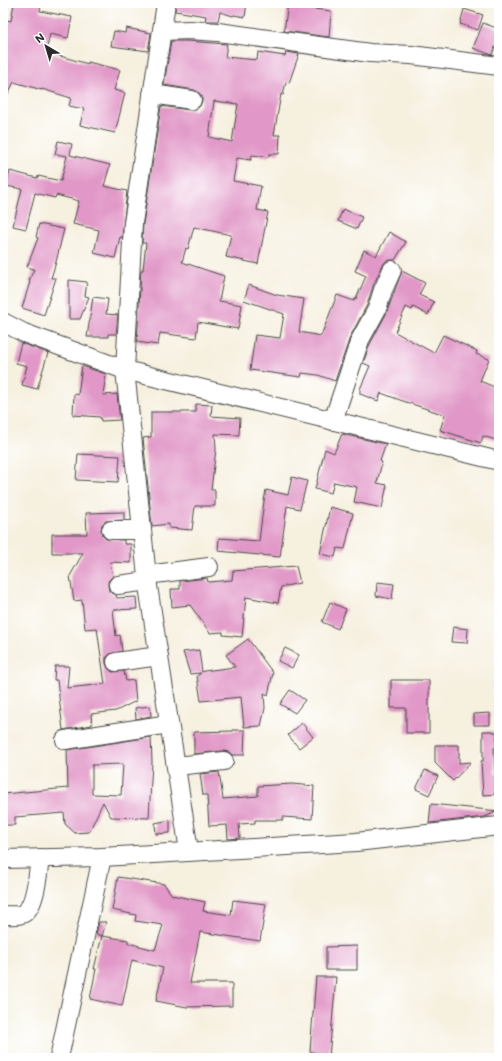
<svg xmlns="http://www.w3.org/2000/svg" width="502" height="1061" viewBox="0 0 502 1061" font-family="Mali,sans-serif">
	<rect width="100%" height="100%" fill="#fff"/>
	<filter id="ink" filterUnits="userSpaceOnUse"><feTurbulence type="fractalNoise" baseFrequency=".025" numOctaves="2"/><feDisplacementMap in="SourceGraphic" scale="8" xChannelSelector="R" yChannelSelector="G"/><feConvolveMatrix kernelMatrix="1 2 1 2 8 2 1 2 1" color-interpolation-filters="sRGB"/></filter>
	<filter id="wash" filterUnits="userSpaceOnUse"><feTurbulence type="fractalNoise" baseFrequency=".012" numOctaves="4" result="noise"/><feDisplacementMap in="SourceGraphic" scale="16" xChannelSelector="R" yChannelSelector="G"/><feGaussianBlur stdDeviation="0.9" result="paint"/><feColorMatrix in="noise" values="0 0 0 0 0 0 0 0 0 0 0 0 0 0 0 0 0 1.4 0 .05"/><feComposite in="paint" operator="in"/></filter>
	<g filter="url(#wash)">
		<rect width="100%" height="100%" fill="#f6f0df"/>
		<g id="blocks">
			<g fill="#e197c7" fill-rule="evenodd">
				<path d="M14,3h27l-1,8 32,6 -4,21 -18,-4 -4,18 42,12v-2l32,8 -6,20 11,3 -10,40 -35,-8 4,-16 -15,-3 2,-8 -29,-9v1l-28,-8 -11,22v-85l8,2z"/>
				<path d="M176,3h71l-2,14 -11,-2 -1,1 -13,-4 -2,9h-13l1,-5 -31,-5z"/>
				<path d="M288,3h14v4l3,1 26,3 -2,26 -45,-6z"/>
				<path d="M464,9l19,6 -5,15 -18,-6z"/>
				<path d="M483,23l16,6v8l-7,18 -19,-7z"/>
				<path d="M126,28l25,5 -3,18 -37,-5 3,-15 11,2z"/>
				<path d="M171,41h16l40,3 -2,13 32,3 1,-8 27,4 1,-4 13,2 -10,29 -3,-1 -3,13 -2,-1 -7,41h6l-1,19h-10v3l-17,-2 -1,5 -14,-2 -4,23 28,5 -4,24 11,2 -10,52 -32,-7 5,-22 -37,-8 -6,22 -2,-1 -4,14 42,14 -5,25 23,4 -4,24 -40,-7 -2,16 -36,-5 -2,12 -21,-3 4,-72h2l3,-27h-4l1,-19 18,-118 29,4h5l5,-4 2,-5v-5l-4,-4 -4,-2 -30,-5zM214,101l24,3 -6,38 -23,-5z"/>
				<path d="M58,141l14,3 -2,11 40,10 -6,21 23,5 -5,47 -2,-1 -5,21 -21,-5 5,-23 -26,-6 6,-23 -23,-6 -1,3 -20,-5 -9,36 -13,-3 9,-37 -16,-3 4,-15 27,7 1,-2 23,5 6,-25 -12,-2z"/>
				<path d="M343,209l19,8 -5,12 -19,-8z"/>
				<path d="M39,224l25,5 -8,33 -5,16h5l-12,37 -22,-7 8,-26 -1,-1 5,-12 -7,-2 11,-29 -2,-1z"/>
				<path d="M389,232l17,10 -11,18h-4l-5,1 -4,5 -9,20 -6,19 -17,32 -15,44 -17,-6 -16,-2 -1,4 -51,-7 5,-35 25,3 4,-24 -40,-14 5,-15 28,10 27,4 -5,33 22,4 16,-41 17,6 1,-2h1l10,-23 -11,-5 9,-21 12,6z"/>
				<path d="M402,271l23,12 -6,12 15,7 -6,13 -15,-8 -1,3 -6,-3 -11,25 39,21 9,-18 34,16 -1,3 13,5 -9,22 19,8v52l-16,-5 -2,7 -41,-13 5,-15 -45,-15 -19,-7 -3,8 -18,-7v-5l10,-23 -7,-3 7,-19 16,-30z"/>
				<path d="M69,280l18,2 -2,14 4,1 -9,22h-11z"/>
				<path d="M93,297l15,2 -2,15 12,1 -2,19h-8v3h-21z"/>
				<path d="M21,343l27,10 -11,36 -15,-4 5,-19 -11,-3z"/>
				<path d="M82,366l24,8 -3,21 14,-1 3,26 -19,1 -1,-4 -27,-2 1,-21 4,1z"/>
				<path d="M196,404l16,1 -1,11 29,2 -1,17 -24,-1 1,15 -5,41h4v16h-20l-3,24 -23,-2v-4l-17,2 -9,-88 8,-1v-25h45z"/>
				<path d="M342,434l44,10 -6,17 2,1 -5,21 10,2 -5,23 -28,-6 3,-15 -23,-5 -3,11 -16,-4 10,-40 9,4z"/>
				<path d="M78,454l42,2 -2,26 -42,-2z"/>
				<path d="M292,477l15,4 -7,28 -13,-3 -7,51 -62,-6 1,-13 40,3 5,-40 2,-11 22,5z"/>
				<path d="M330,507l23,6 -8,36 -8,-1 -2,9 -15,-3z"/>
				<path d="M124,512v8l-18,1 -4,3 -1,6 1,5 4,4 18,1v4h7v19l-21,-1 3,14 -5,5v5l1,5 7,4 1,3 19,-1 1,12 -24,1 3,26 4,-1 2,16 -12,3 -4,4v5l2,5 4,4 12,-1 2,10 8,-1 2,21 -20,10 -25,3 1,11 -29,5 -6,-50h-3l1,-14h14l-2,22 38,-4 -8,-56 -12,1 -3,-29 -8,1 -4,-25 13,-23h-31v-19h35l-1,-21z"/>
				<path d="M296,566l4,17 -19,4 -3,16 -32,-6 -4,40 -19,-2v-3l-13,1 -20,-28 -18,2 -1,-18h9v-8l27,-3 1,4 24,-2 1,-9z"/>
				<path d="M377,582l17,2 -2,15 -16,-3z"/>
				<path d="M330,602l16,7 -8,20 -16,-7z"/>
				<path d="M453,627l15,2 -1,14 -16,-1z"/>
				<path d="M248,639l25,34 -5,22 -4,-2 1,15 -4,18 -17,1 -3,-30 -40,4 -4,-25 4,-3 -11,1 -7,-22 16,-2 3,22 2,-1 31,-4 -9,-12z"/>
				<path d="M285,648l14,7 -7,13 -14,-7z"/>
				<path d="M391,680h38v53h-23v-25h-15z"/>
				<path d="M290,690l15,10 -10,13 -15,-9z"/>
				<path d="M150,706l1,10 -15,3 -1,-11z"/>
				<path d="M490,713v12h-16v-11z"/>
				<path d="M302,723l11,14 -14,11 -11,-13z"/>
				<path d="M233,730h12l-1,25h-12l-3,-3 -6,-1 -29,3v-22l39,-1z"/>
				<path d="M483,731h10v1h4l-1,16h-2l1,26h4v20l-16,1 -2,-34h2z"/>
				<path d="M151,737l1,25 -3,56 -38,-1 -8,-15 -14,30 -14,1 -10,-9 -1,-11 -49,4v8h-12v-31l65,-6 -1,-38zM123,764l-2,31 -29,-1v-29z"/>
				<path d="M435,745h24v18l12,-1 -18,19 -18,-18z"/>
				<path d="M425,770l13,6 -9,19 -13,-6z"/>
				<path d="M219,772l4,27 35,-3v-10l34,-2 22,2 -2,33 -29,-2v3h-28v3l-16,1 1,14 -12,1 -1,-14 -18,1 -2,-31h-4l-3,-21z"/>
				<path d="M431,804l67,7 -13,6 -56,6z"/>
				<path d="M170,820v13l-14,1 -1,-11z"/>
				<path d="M118,877l46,7 8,11 33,7 -2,9 28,4 2,-15 33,4 -6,37 -60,-9 -10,51h42v23l-45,1 -31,-6 7,-33 -31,-8 -10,46 -32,-7 6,-30h-2l8,-33 26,4v3l27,7 8,-25 -28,-4 1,-6 -24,-5z"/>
				<path d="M99,922h7l-4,14 -6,-2z"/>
				<path d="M357,946v24h-31v-23z"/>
				<path d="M316,977h20l-7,81 -19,-7z"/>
			</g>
		</g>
	</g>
	<g filter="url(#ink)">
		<use href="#blocks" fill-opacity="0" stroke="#494946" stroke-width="1"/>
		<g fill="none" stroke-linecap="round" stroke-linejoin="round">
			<defs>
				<g id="minor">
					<path d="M166,3l-33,220 -8,147 23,216 41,265"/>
					<path d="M162,31l28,-1 28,2 152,21 41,2 88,11"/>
					<path d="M152,94l40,6"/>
					<path d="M3,322l21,11 101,37 374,91"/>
					<path d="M333,421l27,-81 17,-31 6,-19 9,-20"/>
					<path d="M111,530h31"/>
					<path d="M147,575l62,-8"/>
					<path d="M118,585l30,-4"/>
					<path d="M116,662l43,-6"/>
					<path d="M65,740l104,-16"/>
					<path d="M176,766l48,-5"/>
					<path d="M3,859l99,-2 254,-15 143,-16"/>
					<path d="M3,915c6,0 14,1 19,-1 14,-6 16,-42 18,-56"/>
					<path d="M59,1058l43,-201"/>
				</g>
			</defs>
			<use href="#minor" stroke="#494946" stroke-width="20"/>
			<use href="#minor" stroke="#fff" stroke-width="18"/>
		</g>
	</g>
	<rect width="502" height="1061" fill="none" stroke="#fff" stroke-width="16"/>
	<g transform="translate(46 46) rotate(322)" stroke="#ffffff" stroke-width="3" paint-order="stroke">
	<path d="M0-3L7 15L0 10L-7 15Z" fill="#2b2b2b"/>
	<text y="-6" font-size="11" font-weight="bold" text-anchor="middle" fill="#2b2b2b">N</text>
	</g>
</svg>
